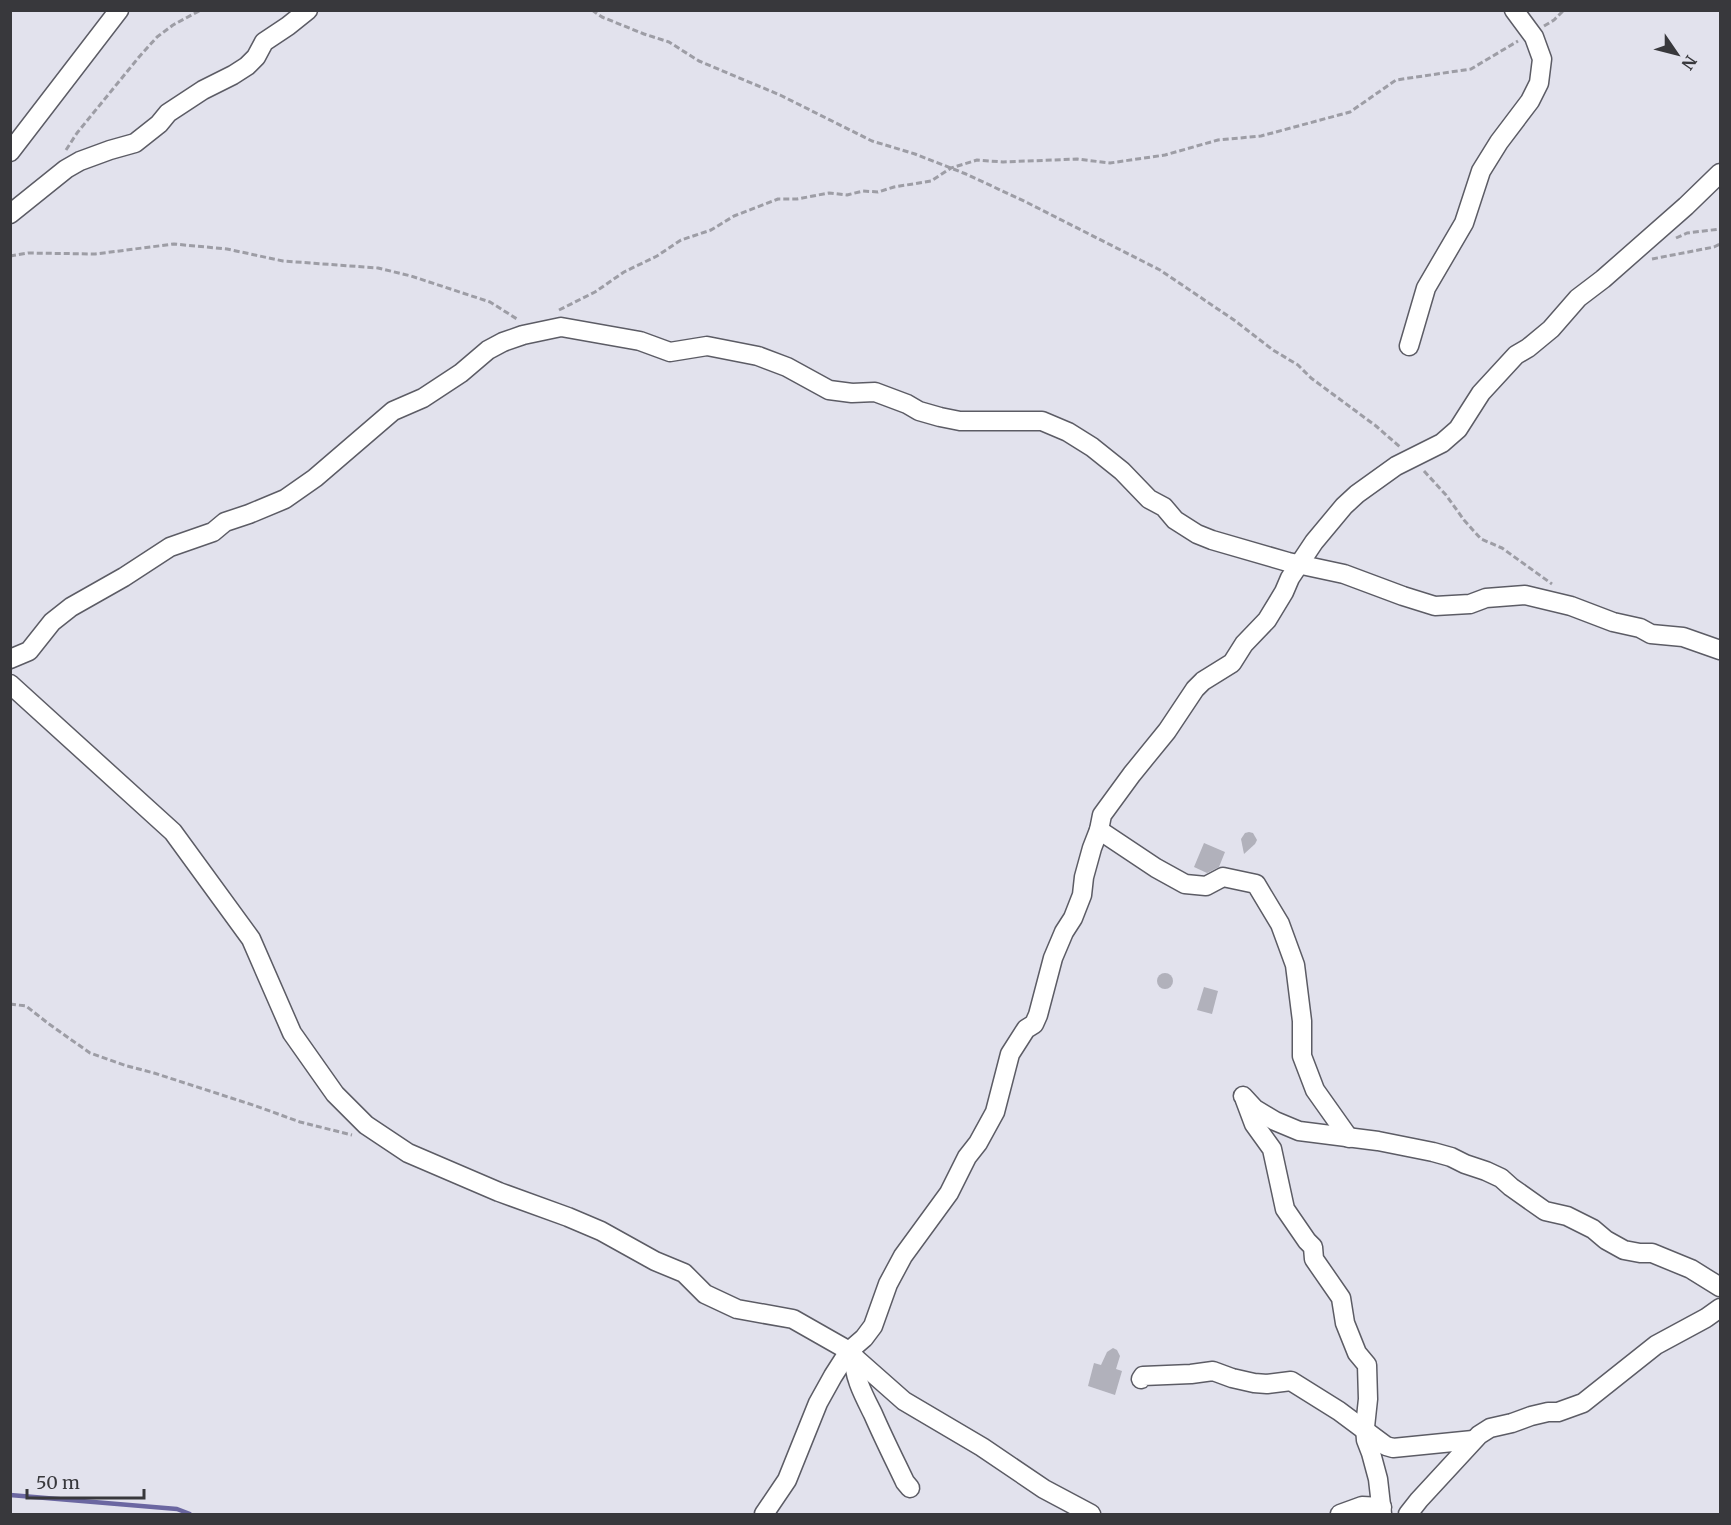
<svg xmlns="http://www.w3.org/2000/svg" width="1731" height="1525" viewBox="0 0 1731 1525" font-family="Merriweather,serif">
	<rect width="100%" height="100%" fill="#e2e2ed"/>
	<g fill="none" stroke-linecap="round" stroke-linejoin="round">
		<path stroke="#6b67a1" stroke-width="4.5" d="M10,1495l167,14 13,5"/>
	</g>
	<g fill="#b1b1bb">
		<path d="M1249,832l4,1 4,7 -2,4 -11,10 -3,-15 4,-6z"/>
		<path d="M1204,843l21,9 -6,15 -12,6 -13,-6z"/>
		<circle cx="1165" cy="981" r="8"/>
		<path d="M1204,987l14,4 -6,23 -15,-4z"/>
		<path d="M1113,1348l4,2 3,6 -4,13 6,2 -7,24 -27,-9 6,-23 7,2 6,-13z"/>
	</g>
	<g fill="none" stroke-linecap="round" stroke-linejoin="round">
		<defs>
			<g id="street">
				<path d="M10,152l109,-142"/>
				<path d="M10,214l56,-45 14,-8 30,-11 25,-7 24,-19 9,-11 35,-23 30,-15 14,-9 9,-9 8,-15 24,-16 20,-16"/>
				<path d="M1409,346l17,-58 38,-65 17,-52 18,-29 31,-41 9,-18 3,-24 -8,-22 -20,-27"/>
				<path d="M10,659l19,-8 23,-29 19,-15 53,-30 46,-30 43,-15 12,-10 24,-8 36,-15 30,-21 78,-67 30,-13 38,-25 27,-23 15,-8 20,-7 38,-8 79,14 30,11 37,-6 51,10 29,11 42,23 23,3 23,-1 32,12 12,7 21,6 20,4h82l26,11 24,15 30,24 27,28 15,8 11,13 22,14 15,6 76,22 56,12 59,22 32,10 35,-2 16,-6 39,-3 46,11 42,16 27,6 11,6 32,3 37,13"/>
				<path d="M10,684l163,148 78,107 41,94 43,61 31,31 42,28 91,39 69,25 33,14 54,30 29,12 21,21 32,15 56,10 51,29 60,53 78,46 62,42 47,25"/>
				<path d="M1099,830l57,38 29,16 21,2 17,-9 33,7 24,40 15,41 7,56v35l13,34 34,48"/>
				<path d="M1243,1096l12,13 20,12 24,10 79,10 55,11 18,5 14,7 21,7 15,7 10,9 34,24 22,5 26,13 13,11 18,10 16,3h12l39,16 29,18"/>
				<path d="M1245,1100l9,24 18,25 13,60 22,32 6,6 1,12 27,39 4,25 12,30 10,12 1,34 -3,28 1,13 5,13 7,26 4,35"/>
				<path d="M854,1356c-1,20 10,40 19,58 10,23 21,45 32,68l5,6"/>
				<path d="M1141,1379l2,-3 48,-2 22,-3 19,7 22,5 13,1 24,-3 48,30 47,35 7,2 80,-8"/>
				<path d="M764,1514l23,-34 31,-77 15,-27 16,-25 15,-13 9,-12 15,-42 15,-28 46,-63 18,-36 11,-14 17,-31 15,-58 16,-25 8,-5 4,-9 15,-57 11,-26 9,-14 9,-23 2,-18 8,-29 7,-18 3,-15 30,-41 35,-43 28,-42 8,-8 29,-18 12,-19 23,-24 17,-28 6,-14 24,-36 30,-36 13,-12 39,-28 46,-23 16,-14 23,-36 35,-38 12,-7 23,-19 27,-31 25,-19 83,-73 34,-33"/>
				<path d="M1340,1514l22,-8 20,1"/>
				<path d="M1408,1514l11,-14 60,-65 11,-7 22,-5 19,-7 17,-4h10l25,-9 73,-58 50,-27 14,-10"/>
			</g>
		</defs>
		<use href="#street" stroke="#5c5c65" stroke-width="21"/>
		<g stroke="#9d9da5" stroke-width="3" stroke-dasharray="6 3" stroke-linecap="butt">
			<path d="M592,10l10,7 42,17 25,8 30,19 81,34 92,46 43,13 51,20 60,28 134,68 74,50 39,30 25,15 13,13 65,48 24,21"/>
			<path d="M1544,26l10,-6 10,-10"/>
			<path d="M66,150l11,-17 62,-76 18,-20 16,-12 28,-15"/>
			<path d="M1676,238l11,-5 33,-4"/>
			<path d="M10,256l18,-3 67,1 79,-10 53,5 56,12 95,7 33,8 79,26 27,17"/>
			<path d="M1652,259l62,-12 6,-3"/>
			<path d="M559,310l36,-18 29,-20 33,-16 24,-16 30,-10 23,-14 44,-17h19l32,-6 18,2 16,-4 15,1 16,-5 37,-6 20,-13 26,-8 26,2 74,-3 33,4 55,-8 53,-15 43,-4 89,-24 46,-32 75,-11 47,-28"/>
			<path d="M1424,471l22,24 18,25 17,19 21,9 50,36"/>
			<path d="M10,1004l16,2 23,18 41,29 37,13 27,7 102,33 44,16 52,13"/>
		</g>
		<use href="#street" stroke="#fff" stroke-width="18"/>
	</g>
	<rect width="1731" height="1525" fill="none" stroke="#38383c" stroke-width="24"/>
	<g transform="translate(1677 54) rotate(125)" stroke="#e2e2ed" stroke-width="4.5" paint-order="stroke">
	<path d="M0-4.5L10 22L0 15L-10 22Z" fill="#38383c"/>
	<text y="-9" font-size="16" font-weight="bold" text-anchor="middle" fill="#38383c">N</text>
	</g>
	<path d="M27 1489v9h117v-9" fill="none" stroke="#38383c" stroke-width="3"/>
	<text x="36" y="1489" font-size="18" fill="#38383c" stroke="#e2e2ed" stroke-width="4.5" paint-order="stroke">50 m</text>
</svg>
